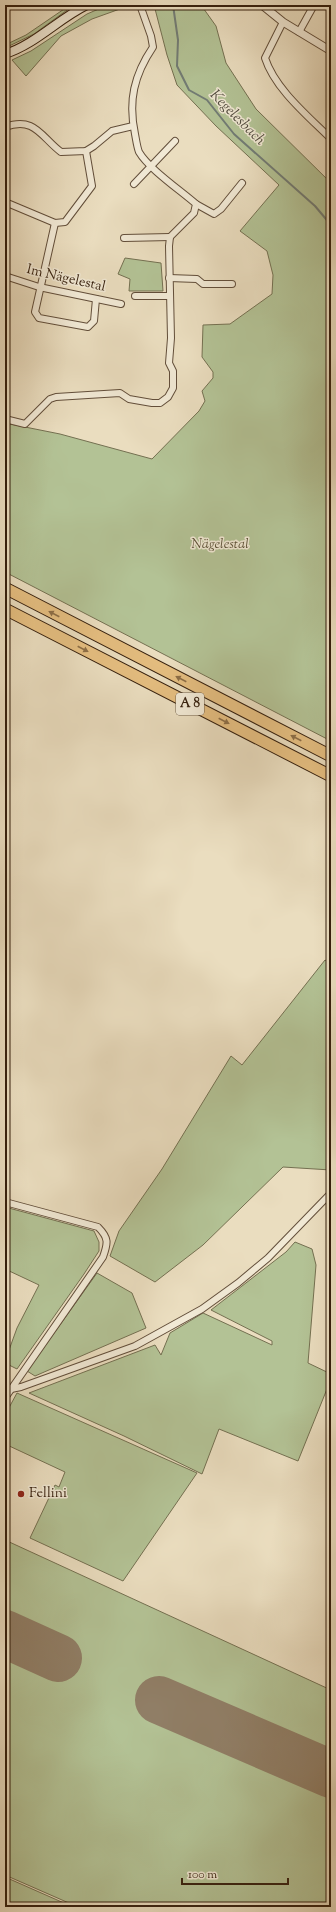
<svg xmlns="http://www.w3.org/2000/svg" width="336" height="1912" viewBox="0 0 336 1912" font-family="'Sorts Mill Goudy',serif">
	<rect width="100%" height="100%" fill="#eaddbf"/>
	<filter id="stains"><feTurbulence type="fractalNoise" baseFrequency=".005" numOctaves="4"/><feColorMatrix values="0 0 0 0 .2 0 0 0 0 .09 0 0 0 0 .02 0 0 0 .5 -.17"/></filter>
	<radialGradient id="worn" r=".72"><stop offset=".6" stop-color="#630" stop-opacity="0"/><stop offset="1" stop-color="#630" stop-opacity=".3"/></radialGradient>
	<g fill="#b3c295" stroke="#747051">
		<path d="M70,5h4l-40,29 -29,14v-3l21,-10z"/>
		<path d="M108,5h23l-39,14 -31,17 -35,40 -14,-16 19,-9 56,-37z"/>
		<path d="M154,5h47l15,21 10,37 30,46 75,74v558l-326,-169v-149l55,11 92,25 47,-48 6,-10 -3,-10 11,-13v-6l-11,-15 1,-32 27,-1 42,-30 1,-19 -6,-24 -27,-20 39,-46 -63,-59 -39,-41 -10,-30z"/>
		<path d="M125,258l36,5 2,28h-34l1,-12 -12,-5z"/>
		<path d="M325,960l6,4v206l-48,-3 -80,78 -48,37 -45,-26 9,-25 43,-62 69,-113 11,9z"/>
		<path d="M5,1207l89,24 5,11v9l-15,23 -67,95 -12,-6v-2l12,-33 22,-43 -34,-16z"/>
		<path d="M295,1242l17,7 4,16 -8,98 23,11v5l-33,82 -79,-32 -17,45 -78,-38 -95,-43 126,-48 6,10 9,-22 33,-20 69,32v-4l-61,-31 75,-58z"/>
		<path d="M97,1273l35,20 14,35 -111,48 -8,-5z"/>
		<path d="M17,1393l180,80 -74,108 -93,-43 25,-53 4,2 6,-15 -60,-28v-29z"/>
		<path d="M5,1540l326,150v217h-253l-73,-32z"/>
		<path d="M5,1877l68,30h-68z"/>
	</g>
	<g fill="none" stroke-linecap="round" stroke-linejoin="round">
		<path stroke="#727c75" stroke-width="2" d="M173,5l5,35 -1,26 12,24 18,10 27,34 81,72 16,19"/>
		<g stroke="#907e66" stroke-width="48">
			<path d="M5,1634l53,24"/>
			<path d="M159,1700l172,74"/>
		</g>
		<defs>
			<g id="minor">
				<path d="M283,22l-18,36c10,31 43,58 66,81"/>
				<path d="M299,32l15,-27"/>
				<path d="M5,127c30,-11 36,10 56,25l25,-1 8,-5 18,-15 21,-5"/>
				<path d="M134,184l41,-43"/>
				<path d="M5,202l50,21 10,-1 27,-36 -6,-35"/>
				<path d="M196,204l18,10 7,-5 21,-26"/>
				<path d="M55,223l-20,89 4,6 49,9 6,-6 2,-22"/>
				<path d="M124,238l46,-1"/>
				<path d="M5,276l34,11 82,17"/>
				<path d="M169,278l28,1 6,5h29"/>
				<path d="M135,296h34"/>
				<path d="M5,419l20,5 25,-25 6,-2 64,-4 9,6 23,4h8l8,-6 5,-9v-17l-4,-8 2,-25 -2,-92 1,-9 24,-24 2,-9c-16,-14 -47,-35 -57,-52 -2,-5 -3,-13 -4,-18 -7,-33 -1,-59 18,-87l-2,-11 -11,-31"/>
				<path d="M5,1202l93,25c11,11 10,16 5,30l-98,141"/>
				<path d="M11,1389l10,-2 114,-41 67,-37 36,-26 30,-25 63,-65"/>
			</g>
			<path id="tertiary" d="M262,5l21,17 48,29"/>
			<path id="secondary" d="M5,54c31,-10 53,-35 82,-49"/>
			<g id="motorway">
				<path d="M5,588l326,168"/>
				<path d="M5,609l326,167"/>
			</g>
		</defs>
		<use href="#minor" stroke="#624e3a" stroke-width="8"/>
		<use href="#tertiary" stroke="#624e3a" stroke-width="9"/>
		<use href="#secondary" stroke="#351f0d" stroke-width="10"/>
		<use href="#motorway" stroke="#351f0d" stroke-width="13"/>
		<use href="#minor" stroke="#f1e9d5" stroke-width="6"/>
		<use href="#tertiary" stroke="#f1e9d5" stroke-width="7"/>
		<use href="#secondary" stroke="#f1e9d5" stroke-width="8"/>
		<use href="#motorway" stroke="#e5be80" stroke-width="11"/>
	</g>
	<defs><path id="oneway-solid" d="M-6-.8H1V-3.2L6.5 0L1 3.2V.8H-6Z"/></defs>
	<g fill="#8d6e46">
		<use href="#oneway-solid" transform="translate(54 614) rotate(-153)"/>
		<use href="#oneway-solid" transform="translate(83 649) rotate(27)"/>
		<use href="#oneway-solid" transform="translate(181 679) rotate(-153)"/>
		<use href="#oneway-solid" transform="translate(224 721) rotate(27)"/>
		<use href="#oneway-solid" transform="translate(296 738) rotate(-153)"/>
	</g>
	<circle fill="#8f2418" stroke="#f1e9d5" stroke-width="1.5" cx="21" cy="1494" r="4"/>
	<g text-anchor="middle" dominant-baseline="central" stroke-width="3" stroke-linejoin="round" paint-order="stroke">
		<rect fill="#f1e9d5" stroke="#6d5c49" stroke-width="1" x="176" y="693" width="28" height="22" rx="3"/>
		<g font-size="13" font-weight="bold" fill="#351f0d">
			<text x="190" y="704">A 8</text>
		</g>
		<g font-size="14" fill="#351f0d" stroke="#f1e9d5">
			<text transform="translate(66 279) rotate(13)">Im Nägelestal</text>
		</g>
		<g font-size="14" font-style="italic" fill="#5b5036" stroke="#f1e9d5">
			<text x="220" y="545">Nägelestal</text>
		</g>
		<g font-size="14" fill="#351f0d" stroke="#f1e9d5" text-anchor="start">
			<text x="29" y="1494">Fellini</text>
		</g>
		<g font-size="15" font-style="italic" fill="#534e41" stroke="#f1e9d5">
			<text transform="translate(237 118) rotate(45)">Kegelesbach</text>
		</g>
	</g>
	<rect width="336" height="1912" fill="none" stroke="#eaddbf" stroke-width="20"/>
	<rect x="6" y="6" width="324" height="1900" fill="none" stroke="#351f0d" stroke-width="2"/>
	<rect x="10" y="10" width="316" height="1892" fill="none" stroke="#351f0d"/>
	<path d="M182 1878v6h106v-6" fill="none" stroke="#351f0d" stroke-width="2"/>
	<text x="188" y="1878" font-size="12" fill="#351f0d" stroke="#f1e9d5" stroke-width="3" paint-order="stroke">100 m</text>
	<rect width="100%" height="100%" filter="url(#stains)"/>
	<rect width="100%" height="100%" fill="url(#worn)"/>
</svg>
